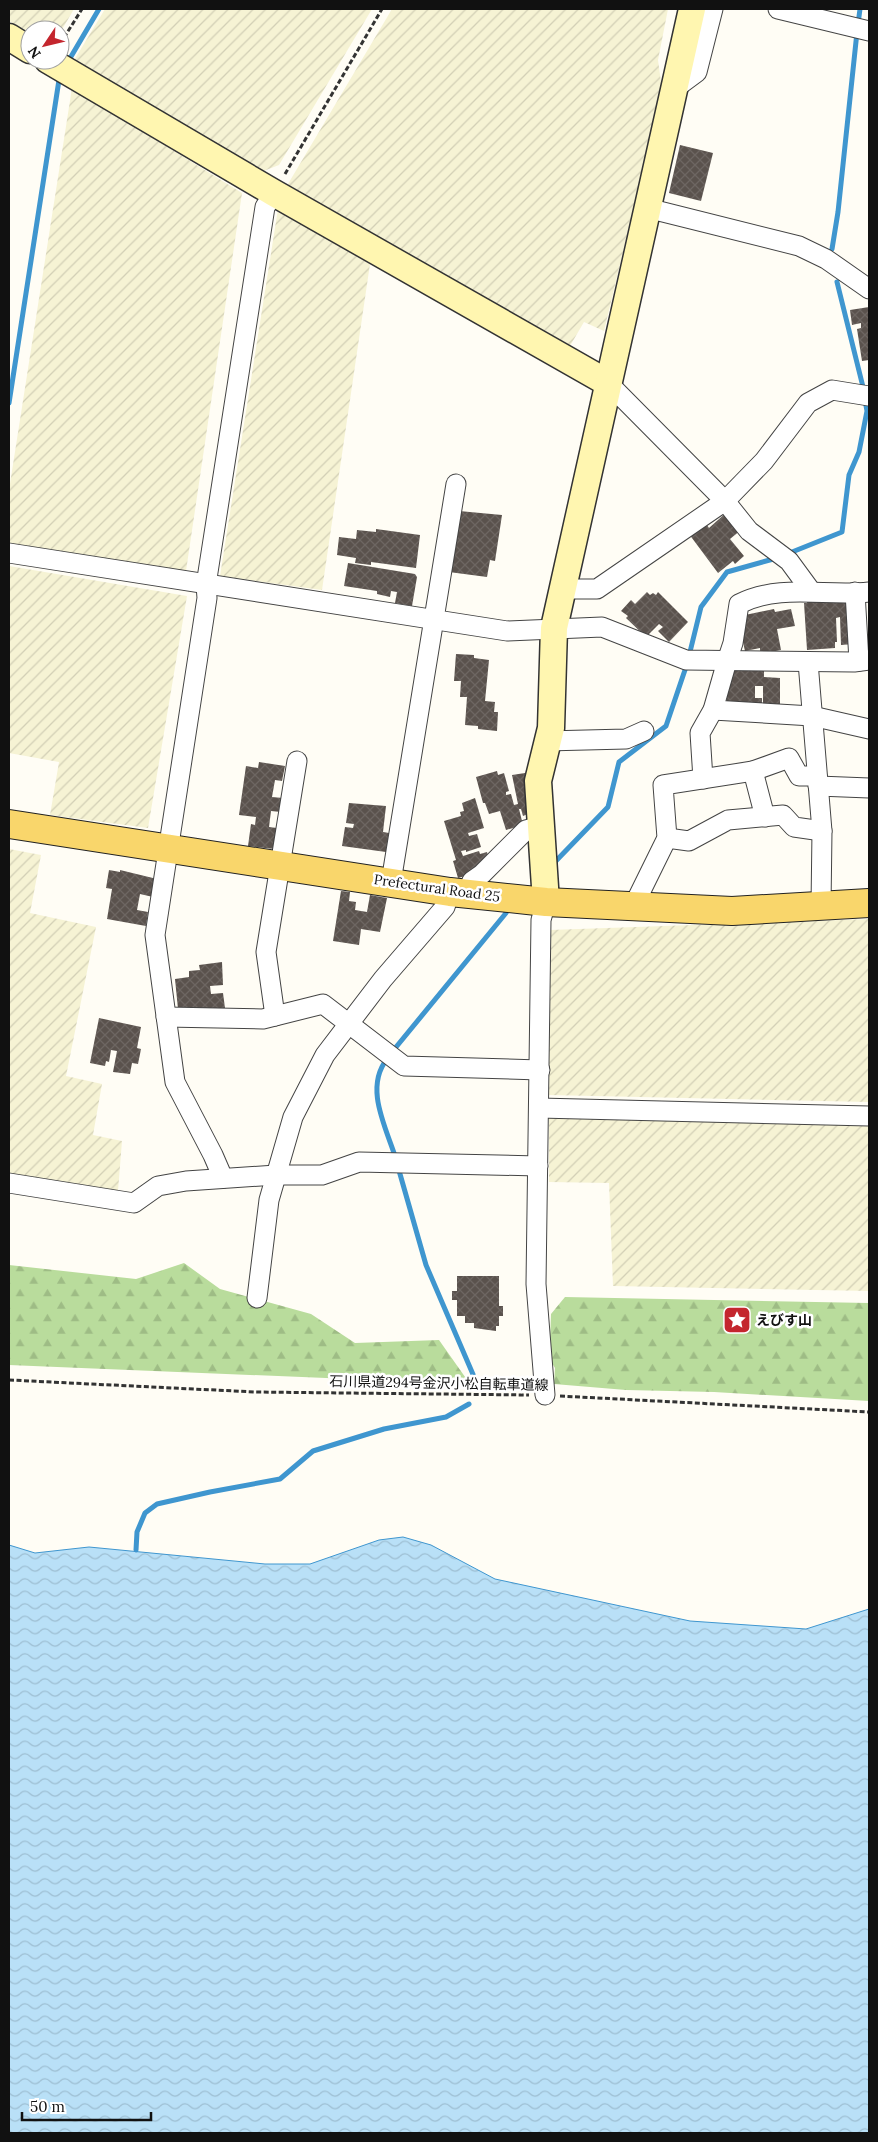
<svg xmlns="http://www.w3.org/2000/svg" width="878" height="2142" viewBox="0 0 878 2142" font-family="Lora,'Noto Sans JP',serif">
	<defs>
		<pattern id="farmland-furrows" width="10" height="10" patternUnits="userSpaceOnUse" patternTransform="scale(1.25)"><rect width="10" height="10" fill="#f6f3d4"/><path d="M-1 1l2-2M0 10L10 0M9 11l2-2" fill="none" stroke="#d2cfb5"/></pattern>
		<pattern id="forest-firs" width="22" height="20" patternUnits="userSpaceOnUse" patternTransform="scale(1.25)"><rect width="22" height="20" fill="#b9dc9c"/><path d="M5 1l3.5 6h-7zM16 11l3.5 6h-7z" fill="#9ebc85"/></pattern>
		<pattern id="water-waves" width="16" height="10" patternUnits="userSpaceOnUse" patternTransform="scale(1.25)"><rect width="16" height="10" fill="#b9e0f7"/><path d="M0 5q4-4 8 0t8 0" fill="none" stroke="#9ebfd3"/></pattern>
		<pattern id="building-cross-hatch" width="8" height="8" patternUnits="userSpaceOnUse" patternTransform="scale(1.25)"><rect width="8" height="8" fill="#5a524d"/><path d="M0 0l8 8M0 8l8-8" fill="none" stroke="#6d6662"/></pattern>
	</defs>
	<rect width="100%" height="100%" fill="#fffdf5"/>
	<g fill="url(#farmland-furrows)">
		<path d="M9,9h65l-14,24v-3h-30v3l-21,-12z"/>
		<path d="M105,9h267l-93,156 -23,9 -183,-112z"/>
		<path d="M392,9h276l-10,51 4,29 -58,242 -20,-9 -17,29 -282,-162z"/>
		<path d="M72,88l170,105 -56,378 -177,-27v-54z"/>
		<path d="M278,209l92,55 -48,326 -102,-14z"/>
		<path d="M9,566l178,30 -39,232 -98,-13 9,-53 -50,-9z"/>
		<path d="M9,849l32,6 -11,58 66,14 -30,149 36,8 -9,51 29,6 -4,50 -109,-18z"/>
		<path d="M869,919v183l-320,-7 1,-165z"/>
		<path d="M549,1117l320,8v166l-256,-5 -4,-103 -60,-1z"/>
	</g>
	<g fill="url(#forest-firs)">
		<path d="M184,1263l36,26 91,25 44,29 84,-3 31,44 -461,-19v-100l127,14z"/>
		<path d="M565,1297l304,6v98l-155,-9 -88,-2 -72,-6 1,-16 -9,-15 4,-10 1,-29z"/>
	</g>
	<path fill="url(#water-waves)" stroke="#3f96cf" d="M403,1537l28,8 64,34 195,42 116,8 63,-20v524h-860v-588l26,8 54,-6 176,17h45l69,-24z"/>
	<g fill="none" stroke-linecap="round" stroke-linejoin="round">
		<g stroke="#3f96cf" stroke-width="5">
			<path d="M858,24l2,-15"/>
			<path d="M69,60l30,-51"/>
			<path d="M832,249l6,-37 19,-180"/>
			<path d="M837,282l27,109"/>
			<path d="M9,403l50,-323"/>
			<path d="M787,554l55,-22 7,-57 10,-23 8,-41 -2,-11"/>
			<path d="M689,656l12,-49 26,-35 50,-14"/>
			<path d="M552,865l56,-58 11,-45 47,-36 21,-62"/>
			<path d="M392,1052l114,-139"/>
			<path d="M387,1059c-23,29 -1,68 9,100"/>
			<path d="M398,1167l28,98 52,121"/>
			<path d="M136,1550l1,-18 8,-19 12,-9 53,-12 70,-13 33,-28 71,-22 62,-12 23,-13"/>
		</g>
	</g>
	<g fill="url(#building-cross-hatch)">
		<path d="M680,145l33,8 -12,48 -32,-8z"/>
		<path d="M869,307v53l-7,1 -5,-32 4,-1v-5l-9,2 -2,-15z"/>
		<path d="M459,511l43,4 -7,46 -5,-1 -3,17 -38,-5z"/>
		<path d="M727,512l14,18 -11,9 14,17 -9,8 -2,-3 -15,12 -29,-39 15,-13 5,7z"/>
		<path d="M376,529l44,6 -4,33 -45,-6v3l-16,-2 1,-5 -19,-3 2,-18 17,2 1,-9 19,2z"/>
		<path d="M348,563l67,11 2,3 -5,29 -17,-3 2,-11 -6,-1 -1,6 -13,-3v-3l-33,-5z"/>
		<path d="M647,592l3,3 3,-2 3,2 2,-3 30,30 -19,20 -11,-11 5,-4 -4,-3 -13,13 -20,-19 2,-2 -7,-5 10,-11 4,4z"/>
		<path d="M849,598l5,46 -13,1 -1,-28 -4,1 1,24h-2v6l-28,2 -3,-47h3v-3z"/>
		<path d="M774,609l1,3 16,-3 4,17 -18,3 4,21 -21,4v-6l-15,3 -5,-22 5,-14z"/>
		<path d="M456,654l18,1v3l15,2 -4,41 10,1 -1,10h4l-1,19 -19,-2v-3l-13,-1 2,-28h-7l1,-16h-7z"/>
		<path d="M727,671h37v6l16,1v30h-17v-22h-8v12h7v6h-25v-2h-10z"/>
		<path d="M259,762l26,4 -3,15 -7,-1 -3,17 11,1 -2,14 -10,-1 -2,16 8,1 -3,21 -26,-3 3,-22 4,1 1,-8 -17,-2 7,-49 12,2z"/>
		<path d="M497,771l1,4 6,-2 5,18 -3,1v3l5,-1 3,11 4,-1 -6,-29 13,-2 6,30 -3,11 -5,2 -2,-7h-2l4,16 -17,5 -6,-19 -11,3 -4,-11h-2l-7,-26z"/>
		<path d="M475,798l9,30 -16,5 1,3 8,-2 4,13 -15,5v-2l-5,1 2,5 16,-5 1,3 7,-2 2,7 -7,6 -10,4 1,5 -15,4 -5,-17 3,-1 -12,-39 17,-5 -1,-4 4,-1 -2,-8z"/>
		<path d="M349,803l37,3 -3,26 6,1 -3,19 -44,-6 3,-19 8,1 1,-4 -8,-1z"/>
		<path d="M109,870l11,2v-2l37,9 -4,18 -13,-3 -3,16 11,2 -2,14 -39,-7 5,-30 -6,-1z"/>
		<path d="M341,891l9,1 -1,9 7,1 -1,8 12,2 3,-17 17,3 -7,34 -19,-3 -2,16 -26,-4z"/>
		<path d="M222,962l1,23 -13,1 1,8 12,-1 2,15 -19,2 -1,-2 -27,1 -3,-30 14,-2v-6l11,-1 -1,-5z"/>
		<path d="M99,1018l42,9 -4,21 4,1 -3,15 -6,-1 -2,11 -17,-2 4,-21 -6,-1 -2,12 -3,-1 -1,5 -15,-3z"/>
		<path d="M457,1276h42v30h4v10h-4v10h-3v5l-22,-3v-5h-9v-7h-8v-16h-5v-9h5z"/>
	</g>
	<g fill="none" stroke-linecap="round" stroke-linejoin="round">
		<defs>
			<g id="street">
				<path d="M778,9l91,22"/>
				<path d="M674,89l23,-17 16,-63"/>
				<path d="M647,208l152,38 27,13 43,30"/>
				<path d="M608,383l117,118 24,30 40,30 22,30"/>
				<path d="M9,553l498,78 95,-4 84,33 168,2 15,-2"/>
				<path d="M563,589h34l128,-88 39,-40 44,-58 24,-13 37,6"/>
				<path d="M855,592l4,69"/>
				<path d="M808,662l14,169 -1,75"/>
				<path d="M713,710l99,6 57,13"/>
				<path d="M546,741l80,-2 18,-8"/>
				<path d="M753,771l12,46"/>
				<path d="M703,779l-3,-46 13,-23 14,-49 6,-18 6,-39c42,-21 87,-7 130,-12"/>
				<path d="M818,786l51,2"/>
				<path d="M667,838l22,3 39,-21 55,-5 11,12 28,4"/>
				<path d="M391,882l65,-398"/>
				<path d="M466,894l6,-13 10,-7 44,-44 15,-4"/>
				<path d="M633,907l34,-69 -4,-53 90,-14 36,-13 10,18h18"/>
				<path d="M275,1016l-9,-64 31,-191"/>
				<path d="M166,1017l97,2 60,-15 81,62 136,4"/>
				<path d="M539,1108l330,8"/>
				<path d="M223,1178l-10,-23 -38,-73 -20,-147 52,-337 -1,-13 59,-378 9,-14"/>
				<path d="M9,1183l125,20 24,-17 28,-5 90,-6h46l37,-13 179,4"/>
				<path d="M257,1298l12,-98 24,-83 32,-62 58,-76 62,-72 5,-15"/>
				<path d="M545,1395l-9,-111 5,-364 5,-18"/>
			</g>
			<g id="secondary">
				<path d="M9,37l21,13"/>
				<path d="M48,60l226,133 334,190"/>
				<path d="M546,902l-8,-121 13,-53 3,-100 138,-619"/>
			</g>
			<path id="primary" d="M9,824l441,68 96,10 186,9 137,-8"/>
		</defs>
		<use href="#street" stroke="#444" stroke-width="21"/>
		<use href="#secondary" stroke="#333" stroke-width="29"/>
		<use href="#primary" stroke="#222" stroke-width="30"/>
		<g stroke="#333" stroke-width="3" stroke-dasharray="5 2.5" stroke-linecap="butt">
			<path d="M60,44l22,-35"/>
			<path d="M285,174l97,-165"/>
			<path d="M9,1380l246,12 274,3"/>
			<path d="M560,1396l309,16"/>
		</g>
		<use href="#street" stroke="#fff" stroke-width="19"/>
		<use href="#secondary" stroke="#fff6b0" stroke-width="26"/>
		<use href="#primary" stroke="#f9d66b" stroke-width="28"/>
	</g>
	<defs>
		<symbol id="sight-square" viewBox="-11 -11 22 22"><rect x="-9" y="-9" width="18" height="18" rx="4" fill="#c4262e" stroke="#fff"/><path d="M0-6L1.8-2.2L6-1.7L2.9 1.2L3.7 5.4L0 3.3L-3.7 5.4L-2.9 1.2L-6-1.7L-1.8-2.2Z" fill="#fff"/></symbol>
	</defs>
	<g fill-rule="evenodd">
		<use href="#sight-square" x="721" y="1304" width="32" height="32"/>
	</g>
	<g text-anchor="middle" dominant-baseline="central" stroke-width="5" stroke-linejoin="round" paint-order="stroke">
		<g font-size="14" fill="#111" stroke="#fff">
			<text transform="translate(437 888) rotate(8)">Prefectural Road 25</text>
			<text transform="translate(439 1383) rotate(1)">石川県道294号金沢小松自転車道線</text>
		</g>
		<g font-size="14" font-weight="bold" fill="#111" stroke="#fff" text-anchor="start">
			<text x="756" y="1320">えびす山</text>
		</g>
	</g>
	<rect width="878" height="2142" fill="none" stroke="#111111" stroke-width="20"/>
	<g transform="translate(45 45) rotate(235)"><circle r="24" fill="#ffffff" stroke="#a0a0a0"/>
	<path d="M0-4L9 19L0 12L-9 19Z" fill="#c4262e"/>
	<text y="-8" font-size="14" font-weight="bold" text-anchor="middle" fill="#111111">N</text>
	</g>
	<path d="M22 2112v8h129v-8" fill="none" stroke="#111111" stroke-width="2.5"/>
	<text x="30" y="2112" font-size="15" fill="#111111" stroke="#ffffff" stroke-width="4" paint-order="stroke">50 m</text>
</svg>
